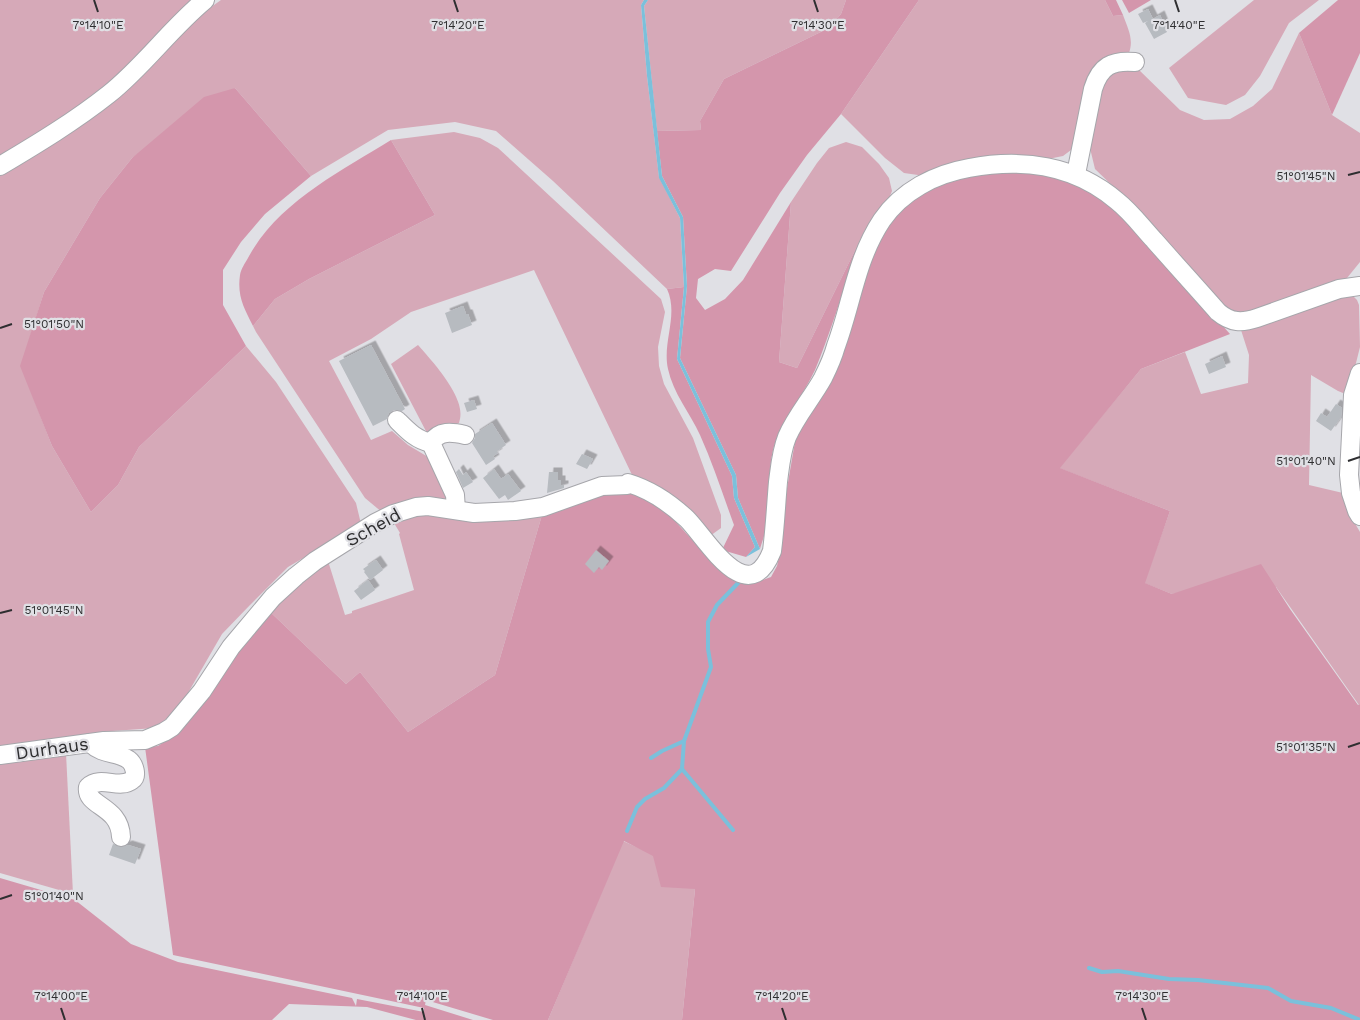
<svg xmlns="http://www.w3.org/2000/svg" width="1360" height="1020" viewBox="0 0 1360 1020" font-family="'Work Sans',sans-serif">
	<defs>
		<filter id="shadow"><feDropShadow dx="4.5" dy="-4.5" stdDeviation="0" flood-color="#0004"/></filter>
	</defs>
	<rect width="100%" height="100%" fill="#e0e0e5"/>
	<g fill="#d6a9b8">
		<path d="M0,0h195l-99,96 -96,63z"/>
		<path d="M221,0h423l-3,5 6,71 12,101 21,41 4,69 -17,2 -114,-108 -57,-50 -41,-9 -67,8 -77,46 -76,-88 -103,70 -32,40 -56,94 -23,74 31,80 39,66 27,-27 21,-38 107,-101 30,36 80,121 5,21 -73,43 -38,38 -28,29 -41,71 -25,23 -44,3 -65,12 -47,5v-572l32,-19 45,-30 130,-117z"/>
		<path d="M648,0h198l-5,14 -12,14 -105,51 -24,42 1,9 -44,1 -13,-125z"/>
		<path d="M919,0h186l8,16 10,-1c5,14 11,24 6,38l-23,8 -31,86 -12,9 -15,3 -22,-3h-41l-39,10 -21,10 -21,-3 -19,-15 -44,-44z"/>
		<path d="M1254,0h65l-30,23 -29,53 -15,19 -19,10 -38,-7 -19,-30z"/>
		<path d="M1299,33l33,82 28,18v129l-13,16 -92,35 -18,1 -15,-10 -71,-81 -56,-54 -6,-25 10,-59 8,-13 30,-4 43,42 24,10 26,-1 23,-13 19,-17z"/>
		<path d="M454,132l26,6 18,10 163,151 4,13 -7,35 1,19 5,18 29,54 28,77v13l-11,8 -76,-57 -100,-209 -123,42 -40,27 -42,22 42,79 21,-9 16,14 25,15 17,43 -67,10 -18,-15 -109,-166 -3,-6 22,-27 34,-20 126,-64 -44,-75z"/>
		<path d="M846,142l16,5 17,17 10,14 3,13 -5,12 -22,27 -68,138 -18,-6 12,-160 26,-39 12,-15z"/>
		<path d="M1353,296l4,4 2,5 1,42 -12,48 -10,-4 -27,-16 -2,110 34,8 7,22 10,17v172l-1,1 -83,-118 -104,7 -28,-11 26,-72 -111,-43 82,-99 44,-17 16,42 47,-11 1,-28 -8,-25 90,-32z"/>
		<path d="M418,345c14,16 51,55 41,78l-31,12 -37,-71z"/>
		<path d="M433,514l29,6 80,-5 -47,160 -87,57 -48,-60 -14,12 -79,-75 61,-48 17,54 7,-2v-2l62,-21 -15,-56 1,-1 -6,-10 22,-8z"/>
		<path d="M66,753l7,141 -73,-21v-109z"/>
		<path d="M623,841l31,14 41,34 -13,131h-134z"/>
	</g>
	<g fill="#d496ac">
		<path d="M846,0h73l-78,114 -34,41 -27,38 -49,78 -16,-2 -17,10 -2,19 9,12 20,-11 18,-19 48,-78 -12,160 18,6 68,-138c-18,46 -31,94 -50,140 -11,24 -29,45 -39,70 -10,28 -4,55 -8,83 -2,9 -6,18 -8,26l-22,-51 -2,-23 -56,-117 7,-72 -4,-69 -21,-41 -5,-45 44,-1 -1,-9 24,-42 105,-51 12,-14z"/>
		<path d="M1105,0h11l7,15 -10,1z"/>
		<path d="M1122,0h29l-22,13z"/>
		<path d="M1338,0h22v53l-28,62 -33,-82z"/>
		<path d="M235,88l76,88 -46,38 -24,28 -18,28v35l23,41 -107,101 -21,38 -27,27 -39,-66 -32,-80 24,-74 56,-94 32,-40 72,-61z"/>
		<path d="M391,140l44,75 -126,64 -34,20 -22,27c-9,-18 -16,-30 -13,-51 1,-6 5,-12 8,-17 29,-55 93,-87 143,-118z"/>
		<path d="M999,170l39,3 35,10 23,12 32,25 102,114 -89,35 -81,99 110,43 -25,72 27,11 89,-30 29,45 68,96 2,-1v316h-678l13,-131 -34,-2 -8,-31 -29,-15 -76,179h-55l-67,-20 -1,5 48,15h-57l-49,-13 -78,-3 -17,16h-272v-142l75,22 56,44 47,18 174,36 4,8 1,-7 67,13v-4l-251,-53 -28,-208 13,-1 24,-16 44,-69 41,-52 79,75 14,-12 48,60 87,-57 47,-160 18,-4 41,-17 24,-3 19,5 20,13 52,57 23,16 15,1 17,-6 6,-11 3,-13 6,-59 10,-58 28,-44 49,-139 18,-35 28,-24 26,-13z"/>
		<path d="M684,287l-7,72 55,117 2,22 21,49 -9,10 -24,-7 12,-25c-11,-30 -21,-61 -34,-90 -10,-22 -27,-42 -32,-66 -6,-27 11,-54 -1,-80z"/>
	</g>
	<path fill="#7bc0db" d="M644,0h4l-4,6 18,170 21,41 4,69 -7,72 56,117 2,23 22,51 -14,8 9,-10 -21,-49 -2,-22 -55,-117 7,-72 -4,-69 -21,-40 -12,-102 -6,-71z"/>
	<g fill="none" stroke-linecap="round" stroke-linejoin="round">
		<g stroke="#7bc0db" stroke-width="4">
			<path d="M651,758l11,-7 22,-10"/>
			<path d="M733,830l-51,-61 2,-28 27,-74 -3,-18v-27l9,-17 22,-23"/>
			<path d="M627,831l10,-24 8,-8 19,-11 18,-19"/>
			<path d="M1089,968l13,4 16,-1 51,8 29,1 70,8 23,13 40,7 29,12"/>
		</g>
	</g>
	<g fill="#b7bbc0" filter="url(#shadow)">
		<path d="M1148,9l5,10 7,-4 7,17 -13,7 -9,-16 3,-2 -5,2 -5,-9z"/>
		<path d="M463,306l3,8h2l4,11 -20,8 -7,-20z"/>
		<path d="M371,345l34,64 -3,2 -8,-1 -5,3 -2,6 -14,7 -34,-65z"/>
		<path d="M1222,356l4,11 -17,7 -4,-10z"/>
		<path d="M474,400l3,9 -10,3 -3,-9z"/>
		<path d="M1336,404l6,4 -1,9 -10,14 -15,-10 5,-8 6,4z"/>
		<path d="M492,423l14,22 -9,6 1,2 -5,3 2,3 -9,6 -14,-22 3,-5v-4z"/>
		<path d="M582,454l11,5 -6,10 -11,-5z"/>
		<path d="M459,469l4,6 3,-3 7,10 -10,6 -7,-16z"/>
		<path d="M494,469l7,10 7,-5 13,17 -13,9 -3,-5 -6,4 -16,-21z"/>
		<path d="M549,472h9v8h3v5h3v3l-17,5z"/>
		<path d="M596,550l13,11 -7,9 -3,-3 -5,6 -9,-9z"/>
		<path d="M376,560l7,10 -13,10 -6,-8 1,-1 -2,-2z"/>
		<path d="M368,580l7,10 -14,10 -7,-9z"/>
		<path d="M113,844l9,3 6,-2 13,4 -6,15 -26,-9z"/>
	</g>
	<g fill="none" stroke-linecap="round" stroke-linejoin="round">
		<defs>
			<g id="minor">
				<path d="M0,166c37,-22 75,-45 109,-72 35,-28 61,-65 96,-94"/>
				<path d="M1076,174l17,-85c7,-23 19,-29 42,-27"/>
				<path d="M1360,373l-7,22 -4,80 2,18 6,18 3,5"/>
				<path d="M397,420c10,10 19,20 34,23"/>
				<path d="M456,510l-1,-15 -24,-52c8,-13 21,-11 34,-8"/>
				<path d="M90,743c14,13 27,8 39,17 5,4 9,16 3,20 -13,10 -31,-5 -44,7 -3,20 32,18 33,50"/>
				<path d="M0,755l104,-14 41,-1 19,-8 8,-5 30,-36 29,-44 42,-50 23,-21 19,-15 60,-38 18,-9 23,-7 12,-1 46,7 41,-2 28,-4 59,-21 25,-1 1,-2c23,7 41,19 59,36 20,20 61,93 85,32 3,-23 4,-46 6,-69 2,-15 3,-30 9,-45 9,-21 25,-39 36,-59 5,-10 10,-21 13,-32 16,-43 20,-87 46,-126 20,-29 53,-46 87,-52 53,-10 106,-3 148,33 14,11 25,26 37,39 21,24 43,48 64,72 13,11 24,11 39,6l82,-29 21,-3"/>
			</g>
		</defs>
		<use href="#minor" stroke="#a6a6ab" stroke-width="20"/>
		<use href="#minor" stroke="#fff" stroke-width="18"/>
	</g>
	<path fill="none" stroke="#2e2e30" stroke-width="2" d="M94,0l4,12M454,0l4,12M814,0l4,12M1175,0l4,12M1348,175l12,-3M0,328l12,-4M1348,461l12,-4M0,613l12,-3M1348,747l12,-4M0,899l12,-4M61,1008l4,12M422,1008l3,12M782,1008l4,12M1142,1008l4,12"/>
	<g text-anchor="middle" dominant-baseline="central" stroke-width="4.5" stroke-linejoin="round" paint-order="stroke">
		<g font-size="18" fill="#2e2e30" stroke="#e0e0e5">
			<text transform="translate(373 527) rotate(-29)">Scheid</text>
			<text transform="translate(52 748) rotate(-8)">Durhaus</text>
		</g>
	</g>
	<g font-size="12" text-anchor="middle" fill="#2e2e30" stroke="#e0e0e5" stroke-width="4.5" stroke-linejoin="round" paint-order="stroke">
		<text x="98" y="29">7°14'10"E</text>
		<text x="458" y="29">7°14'20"E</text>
		<text x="818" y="29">7°14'30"E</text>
		<text x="1179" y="29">7°14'40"E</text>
		<text x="1306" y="180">51°01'45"N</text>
		<text x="54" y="328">51°01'50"N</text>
		<text x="1306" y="465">51°01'40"N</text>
		<text x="54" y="614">51°01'45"N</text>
		<text x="1306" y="751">51°01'35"N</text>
		<text x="54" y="900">51°01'40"N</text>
		<text x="61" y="1000">7°14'00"E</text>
		<text x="422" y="1000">7°14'10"E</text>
		<text x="782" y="1000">7°14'20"E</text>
		<text x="1142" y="1000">7°14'30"E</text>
	</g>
</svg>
